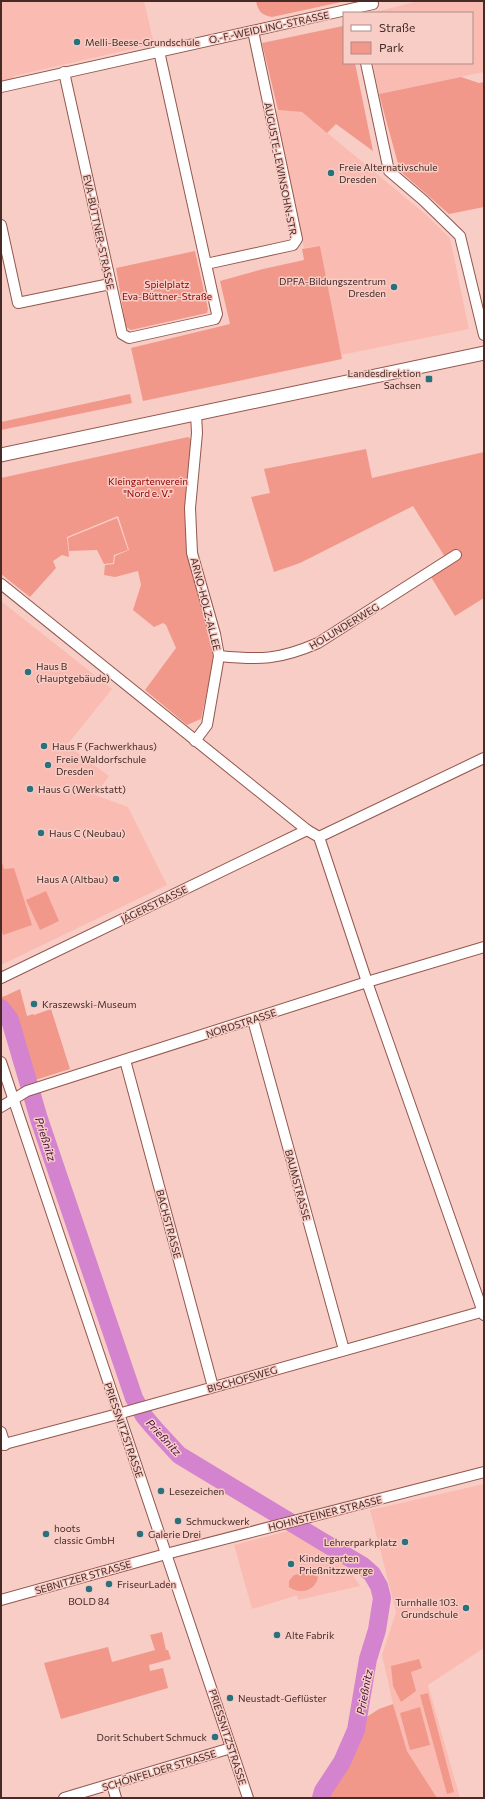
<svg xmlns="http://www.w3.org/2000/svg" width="485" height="1799" viewBox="0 0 485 1799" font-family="Commissioner,sans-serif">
	<rect width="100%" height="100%" fill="#f8cdc6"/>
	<g fill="#fabcb2">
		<path d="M1,1h143l10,43 -140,32 -2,3 -11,2z"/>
		<path d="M418,1h66v71l-105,22 -6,-31h99v-50h-100z"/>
		<path d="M278,110l24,2 122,101 26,25 19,91 -128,26 -21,-109 -16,2 -30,-137z"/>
		<path d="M1,601l111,88 -45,56 42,31 -14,19 33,12 39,78 -166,80v-38l3,8 9,-67 -9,1 -3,-10z"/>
		<path d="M484,1484v164l-56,37 32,113h-23l-30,-47 -14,-47 -11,-49 14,-43 -26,-102z"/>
		<path d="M296,1529l38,27 17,16 9,14 -62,14 -1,-4h-2l-43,13 -18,-64z"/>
	</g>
	<g fill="#f1988a">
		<path d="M256,1h90l-74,16c-10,-2 -14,-5 -16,-16z"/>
		<path d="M343,26l1,37h11l18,88 -37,-27 -9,9 -25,-21 -24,-2 -16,-67z"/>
		<path d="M461,77l18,6 5,-1v125l-35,7 -49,-43 -21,-77z"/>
		<path d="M320,246l22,113 -199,42 -12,-53 99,-24 -10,-43 43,-12 41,-9 -2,-11z"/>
		<path d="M195,251l13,58 -1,4 -76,17 -5,-3 -10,-59z"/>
		<path d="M130,394l2,9 -131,27v-8z"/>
		<path d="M188,437l3,2 -3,115 22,80 3,22 -2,17 -10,46 -14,6 -42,-35 31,-42 -10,-23 -3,-2 -9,4 -21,-17 8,-25 -3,-14 -23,6 -11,-2 1,-10 9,-1 1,-8 14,-6 -11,-34 -51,21 2,20 -7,-2 -9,6 3,7 -26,29 -29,-23v-96z"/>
		<path d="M366,449l6,29 112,-26v146l-29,18 -24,-39 28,-18 -14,-2 -32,-51 -113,57 -26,9 -23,-75 19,-4 -6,-24z"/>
		<path d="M117,518l11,32 -14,5 -1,8 -9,1 -7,-14 -28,1 -1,-13z"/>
		<path d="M1,859l3,10 10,-1 18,57 -29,10 -2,-8z"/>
		<path d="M46,891l13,30 -19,9 -14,-30z"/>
		<path d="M20,989l7,27 6,-2 1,1 17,-6 19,60 -35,11 -20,-63 -14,-13v-7l4,-1z"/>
		<path d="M310,1572l8,5c-2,14 -19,18 -29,10v-6l5,-6z"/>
		<path d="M162,1632l4,18h2l3,9 -22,6 1,6 13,-3 5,20 -107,31 -17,-56 64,-16 4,15 43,-12 -5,-15z"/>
		<path d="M419,1659l3,9 -11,4 5,19 -15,11 -8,-16 -2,-20z"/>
		<path d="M428,1693l26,99 -7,2 -27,-99z"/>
		<path d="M393,1704l14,47 30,47h-112l2,-7 17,-26 21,-47 14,-9z"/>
		<path d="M420,1707l10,38 -20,5 -10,-37z"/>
	</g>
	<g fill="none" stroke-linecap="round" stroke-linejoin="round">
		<path stroke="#d483cf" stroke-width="18" d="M1,1008l9,12 29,99 95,279 10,18 11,13 24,26 184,111 9,8 7,12 3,12 -5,32 -9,29 -12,71 -14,32 -19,29 -2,7"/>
		<defs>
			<g id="minor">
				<path d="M366,63l23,108 34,29 37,36 24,99"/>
				<path d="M64,72l58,262 7,4 86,-19 2,-5 -58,-263"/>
				<path d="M1,87l372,-83"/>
				<path d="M1,225l17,78 92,-19"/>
				<path d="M206,264l87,-19 4,-6 -44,-208"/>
				<path d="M1,584l306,246 12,7 48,145 117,333"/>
				<path d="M219,656c41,4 60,4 99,-13l138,-88"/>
				<path d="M195,741l12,-16 12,-69 -4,-22 -23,-81 -2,-45 7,-75 -1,-19"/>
				<path d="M319,837l165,-79"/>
				<path d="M1,978l306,-148"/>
				<path d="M253,1020l91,330"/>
				<path d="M125,1060l88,327"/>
				<path d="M1,1062l247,736"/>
				<path d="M1,1107l26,-16 340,-109 117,-35"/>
				<path d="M1,1432l4,13"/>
				<path d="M1,1445l117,-31 366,-103"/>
				<path d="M1,1600l165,-46 318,-82"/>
				<path d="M112,1784l4,14"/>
				<path d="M64,1798l167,-50"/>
			</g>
			<path id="major" d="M1,455l483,-102"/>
		</defs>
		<use href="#minor" stroke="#93574d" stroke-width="12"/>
		<use href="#major" stroke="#93574d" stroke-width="15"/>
		<use href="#minor" stroke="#fff" stroke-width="10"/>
		<use href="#major" stroke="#fff" stroke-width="13"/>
	</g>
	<g fill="#29717c" stroke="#f8cdc6" stroke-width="1.5">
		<circle cx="77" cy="42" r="4"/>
		<circle cx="331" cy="173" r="4"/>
		<circle cx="394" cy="287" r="4"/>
		<rect x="425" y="375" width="8" height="8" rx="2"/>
		<circle cx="28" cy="672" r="4"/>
		<circle cx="44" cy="746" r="4"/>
		<circle cx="48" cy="765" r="4"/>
		<circle cx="30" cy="789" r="4"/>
		<circle cx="41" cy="833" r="4"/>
		<circle cx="116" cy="879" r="4"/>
		<circle cx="34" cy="1004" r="4"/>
		<circle cx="161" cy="1491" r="4"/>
		<circle cx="178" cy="1521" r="4"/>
		<circle cx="46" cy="1534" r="4"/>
		<circle cx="140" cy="1534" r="4"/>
		<circle cx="405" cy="1542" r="4"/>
		<circle cx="291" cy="1564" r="4"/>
		<circle cx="109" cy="1584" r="4"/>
		<circle cx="89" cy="1589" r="4"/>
		<circle cx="466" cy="1608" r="4"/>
		<circle cx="277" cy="1635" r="4"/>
		<circle cx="230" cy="1698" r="4"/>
		<circle cx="215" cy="1737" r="4"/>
	</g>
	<g text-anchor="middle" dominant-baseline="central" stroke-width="3" stroke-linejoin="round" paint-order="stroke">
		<g font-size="10" fill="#452a26" stroke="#f8cdc6">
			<text transform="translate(269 27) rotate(-12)">O.-F.-WEIDLING-STRASSE</text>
			<text transform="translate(281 170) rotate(79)">AUGUSTE-LEWINSOHN-STR.</text>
			<text transform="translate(99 232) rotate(78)">EVA-BÜTTNER-STRASSE</text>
			<text transform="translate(206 604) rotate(76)">ARNO-HOLZ-ALLEE</text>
			<text transform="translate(344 626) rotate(-31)">HOLUNDERWEG</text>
			<text transform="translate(154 904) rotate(-26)">JÄGERSTRASSE</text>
			<text transform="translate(241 1023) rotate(-18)">NORDSTRASSE</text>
			<text transform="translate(298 1185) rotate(75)">BAUMSTRASSE</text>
			<text transform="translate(169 1224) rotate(75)">BACHSTRASSE</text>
			<text transform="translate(242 1379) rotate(-16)">BISCHOFSWEG</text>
			<text transform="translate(124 1430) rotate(71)">PRIESSNITZSTRASSE</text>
			<text transform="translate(325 1513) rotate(-14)">HOHNSTEINER STRASSE</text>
			<text transform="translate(83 1577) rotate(-16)">SEBNITZER STRASSE</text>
			<text transform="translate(228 1737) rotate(72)">PRIESSNITZSTRASSE</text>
			<text transform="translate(159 1770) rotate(-17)">SCHÖNFELDER STRASSE</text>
		</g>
		<g font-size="10" fill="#452a26" stroke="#f8cdc6" text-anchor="start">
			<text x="85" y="42">Melli-Beese-Grundschule</text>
			<text x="339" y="167">Freie Alternativschule<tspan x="339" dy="12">Dresden</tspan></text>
			<text x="386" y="281" text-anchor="end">DPFA-Bildungszentrum<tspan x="386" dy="12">Dresden</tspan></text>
			<text x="421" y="373" text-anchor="end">Landesdirektion<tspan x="421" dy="12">Sachsen</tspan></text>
			<text x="36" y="666">Haus B<tspan x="36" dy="12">(Hauptgebäude)</tspan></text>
			<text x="52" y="746">Haus F (Fachwerkhaus)</text>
			<text x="56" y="759">Freie Waldorfschule<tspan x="56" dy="12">Dresden</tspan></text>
			<text x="38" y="789">Haus G (Werkstatt)</text>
			<text x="49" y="833">Haus C (Neubau)</text>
			<text x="108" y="879" text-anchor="end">Haus A (Altbau)</text>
			<text x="42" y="1004">Kraszewski-Museum</text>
			<text x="169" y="1491">Lesezeichen</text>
			<text x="186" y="1521">Schmuckwerk</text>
			<text x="54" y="1528">hoots<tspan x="54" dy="12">classic GmbH</tspan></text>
			<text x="148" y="1534">Galerie Drei</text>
			<text x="397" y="1542" text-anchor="end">Lehrerparkplatz</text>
			<text x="299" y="1558">Kindergarten<tspan x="299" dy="12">Prießnitzzwerge</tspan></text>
			<text x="117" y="1584">FriseurLaden</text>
			<text x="89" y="1601" text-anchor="middle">BOLD 84</text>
			<text x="458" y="1602" text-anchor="end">Turnhalle 103.<tspan x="458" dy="12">Grundschule</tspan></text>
			<text x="285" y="1635">Alte Fabrik</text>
			<text x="238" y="1698">Neustadt-Geflüster</text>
			<text x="207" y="1737" text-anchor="end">Dorit Schubert Schmuck</text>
		</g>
		<g font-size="10" fill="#910000" stroke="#f8cdc6">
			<text x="167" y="284">Spielplatz<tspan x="167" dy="12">Eva-Büttner-Straße</tspan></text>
			<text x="148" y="481">Kleingartenverein<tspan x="148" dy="12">"Nord e. V."</tspan></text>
		</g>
		<g font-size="11" font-style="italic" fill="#431041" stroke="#f8cdc6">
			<text transform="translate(46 1139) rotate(72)">Prießnitz</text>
			<text transform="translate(164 1437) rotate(47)">Prießnitz</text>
			<text transform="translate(364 1692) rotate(-79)">Prießnitz</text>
		</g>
	</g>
	<rect width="485" height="1799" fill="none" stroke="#452a26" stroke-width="4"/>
	<rect x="343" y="12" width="130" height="52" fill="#f8cdc6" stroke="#b08c86"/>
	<rect x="351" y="25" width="20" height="6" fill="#ffffff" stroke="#b08c86"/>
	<text x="379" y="32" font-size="12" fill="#452a26">Straße</text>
	<rect x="351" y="42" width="20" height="12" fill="#f1988a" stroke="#b08c86"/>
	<text x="379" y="52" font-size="12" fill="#452a26">Park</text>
</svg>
